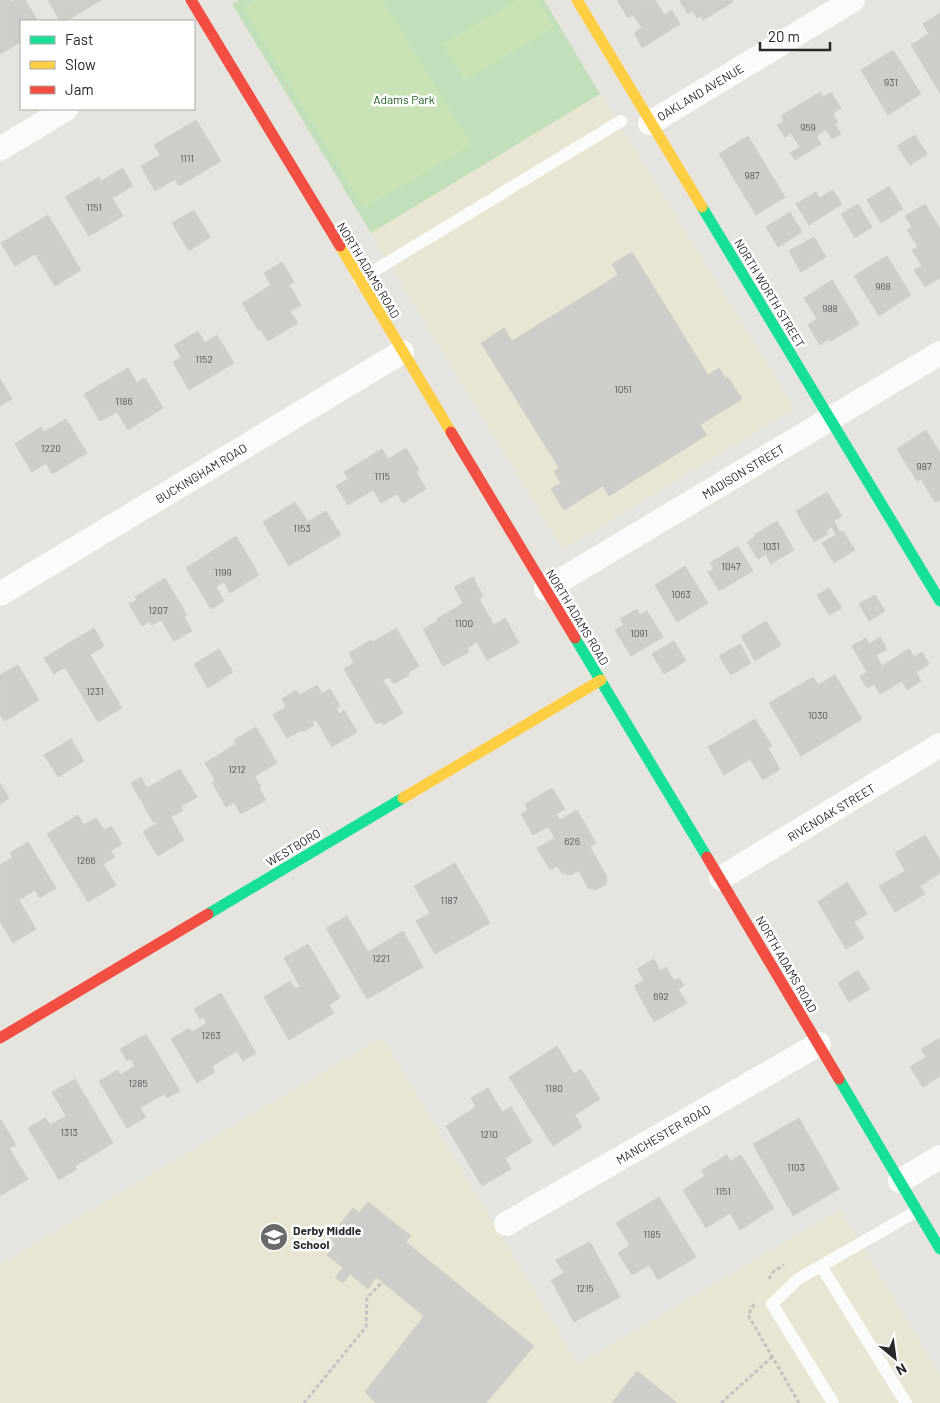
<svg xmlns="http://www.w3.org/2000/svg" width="940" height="1403" viewBox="0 0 940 1403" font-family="Barlow,sans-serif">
	<rect width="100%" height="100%" fill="#e6e4de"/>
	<g fill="#e8e5d3">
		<path d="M600,94l194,314 -231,141 -192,-316z"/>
		<path d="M382,1038l196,327 262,-155 100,166v27h-940v-138z"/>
	</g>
	<path fill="#c1e0b9" d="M239,0h305l56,94 -229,139 -139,-229z"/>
	<g fill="#cae3b6">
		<path d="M254,0h128l89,145 -107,63 -121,-201z"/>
		<path d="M517,0h20l17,27 -89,53 -22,-36z"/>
	</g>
	<g fill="#cfcdc9" stroke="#d1cfca">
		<path d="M0,0h10l1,2 3,-2h11l13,21h-17v21l-21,12z"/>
		<path d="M48,0h53l-35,21h-6z"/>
		<path d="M617,0h38l9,15 8,-5 8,14 -38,24 -8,-15 8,-5 -9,-13 -5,3z"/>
		<path d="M682,0h50l1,2 -30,18 -2,-4 -4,2 -4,-7 -5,3 -8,-13z"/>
		<path d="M940,13v80l-29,-48 18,-11 -6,-10z"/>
		<path d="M893,50l28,44 -33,21 -27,-45z"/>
		<path d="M820,92l3,5 8,-5 10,16 -8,5 5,10 -3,1 6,10 -9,5 -6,-9 -10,6 5,8 -26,16 -5,-7 10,-6 -9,-14 -6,4 -8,-12 7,-4 -3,-5z"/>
		<path d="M196,120l25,41 -42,25 -4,-7 -20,12 -14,-25 19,-11 -6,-10z"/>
		<path d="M915,135l12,19 -17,11 -13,-19z"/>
		<path d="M748,136l37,61 -29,18 -37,-61z"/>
		<path d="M123,168l10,18 -21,12 11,18 -34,20 -24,-39 34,-20 2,4z"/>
		<path d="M889,186l14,23 -22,14 -14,-23z"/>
		<path d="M833,190l9,14 -33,21 -13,-21 20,-12 3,6z"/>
		<path d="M858,204l14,23 -17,11 -14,-24z"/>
		<path d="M925,204l15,25v49l-15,9 -11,-17 8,-4 -10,-16 6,-3 -11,-17 5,-3 -7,-11z"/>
		<path d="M194,210l16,27 -21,14 -17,-28z"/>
		<path d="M790,212l12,20 -24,15 -12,-20z"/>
		<path d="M48,215l33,55 -26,16 -20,-32 -20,12 -14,-23z"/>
		<path d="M814,237l12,20 -25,15 -12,-21z"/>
		<path d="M632,252l76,123 11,-7 7,11 2,-2 14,22 -42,26 7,10 -98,61 -6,-10 -39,24 -13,-21 10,-6 -7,-12 5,-3 -78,-125 23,-15 8,13 106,-66 -6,-11z"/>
		<path d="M887,256l24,39 -32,21 -25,-40z"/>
		<path d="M282,262l12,20 -5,3 12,20 -11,6 8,12 -30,18 -8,-12 -2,1 -16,-27 29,-18 -7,-12z"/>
		<path d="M832,280l27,44 -28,17 -2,-2 -9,6 -12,-20 9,-6 -13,-21z"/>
		<path d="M198,331l7,12 12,-8 17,28 -45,27 -16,-28 8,-5 -7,-12z"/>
		<path d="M128,368l9,15 8,-5 18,30 -35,22 -11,-18 -17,9 -16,-27z"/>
		<path d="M0,379l12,20 -12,7z"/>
		<path d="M66,419l21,34 -35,21 -6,-11 -14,9 -17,-28 26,-17 3,5z"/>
		<path d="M926,430l14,23v47l-5,2 -14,-23 -4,2 -20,-32z"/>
		<path d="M406,448l13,22 -3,2 10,17 -23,14 -6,-9 -16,9 -8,-13 -25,15 -12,-19 12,-7 -4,-7 38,-23 6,10z"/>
		<path d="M827,492l15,24 -8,5 6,11 3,-1 12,19 -21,13 -12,-20 14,-8 -4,-8 -6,4 2,3 -14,8 -18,-31z"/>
		<path d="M295,502l13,20 18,-11 15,24 -52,31 -26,-44z"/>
		<path d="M777,521l17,29 -23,14 -5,-10 -8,5 -11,-17 8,-5 -1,-2z"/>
		<path d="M236,536l23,39 -29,18 -6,-11 -8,5 8,14 -13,8 -25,-41z"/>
		<path d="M738,546l15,25 -34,20 -11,-19 6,-3 -4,-6z"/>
		<path d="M685,566l23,37 -31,19 -22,-37z"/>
		<path d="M473,577l10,19 -4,3 15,26 11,-7 14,25 -32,17 -10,-18 -10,6 2,4 -26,14 -20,-37 15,-8 -1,-2 26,-16 -9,-16z"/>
		<path d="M165,578l22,37 -3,2 8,14 -18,10 -13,-21 -9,5 -2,-4 -8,5 -13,-22 8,-4 -2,-3z"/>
		<path d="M829,588l13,20 -13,7 -12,-20z"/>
		<path d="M875,595l10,16 -16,10 -10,-17z"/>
		<path d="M637,609l3,6 7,-4 16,26 -32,19 -16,-26 9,-5 -4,-6z"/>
		<path d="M766,621l15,24 -26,16 -14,-25z"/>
		<path d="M94,628l10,18 -14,9 32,53 -24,14 -33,-55 -11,7 -10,-16z"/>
		<path d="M396,628l23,38 -11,7 1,2 -15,9 -5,-7 -6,3 20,33 -20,12 -2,-3 -5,2 -32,-55 10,-6 -5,-10 22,-13 2,2z"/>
		<path d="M880,637l7,12 -11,6 6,11 27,-17 5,8 8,-5 7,12 -13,8 5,9 -14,9 -5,-9 -22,13 -6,-10 -7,4 -7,-12 7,-4 -15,-26 14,-8 3,6z"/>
		<path d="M674,641l12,20 -22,13 -12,-20z"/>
		<path d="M740,644l11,19 -20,12 -12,-19z"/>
		<path d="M219,649l14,23 -25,16 -14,-24z"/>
		<path d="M18,665l21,35 -34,21 -5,-6v-40z"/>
		<path d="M835,675l27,44 -61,37 -32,-53 44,-26 5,8z"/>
		<path d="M317,685l5,9 8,-5 10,17 -4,2 3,6 5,-4 13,22 -25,15 -16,-27 -4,2 2,3 -11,7 -1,-2 -15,8 -14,-23 13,-8 -4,-8 14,-9 3,5z"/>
		<path d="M755,719l17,27 -4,2 12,21 -17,11 -13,-21 -26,16 -16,-28z"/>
		<path d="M256,727l21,36 -22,13 6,11 -2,1 7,12 -25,14 -7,-12 -8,5 -14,-25 3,-2 -10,-17 31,-19 -2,-4z"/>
		<path d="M71,739l13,22 -26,16 -14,-22z"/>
		<path d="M180,769l17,28 -16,9 2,4 -12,7 13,23 -26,16 -15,-24 13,-8 -1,-3 -2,1 -22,-39 10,-6 6,11z"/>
		<path d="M0,783l9,15 -9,6z"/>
		<path d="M552,788l13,21 -9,5 4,6 17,-10 19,33 -6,4 17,30 -1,7 -10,6 -8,-2 -9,-17 -9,4 -8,-2 -5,-7 -7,4 -13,-22 18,-10 -7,-11 -15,8 -12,-21 7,-4 -3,-6z"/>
		<path d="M78,815l6,10 12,-7 8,12 7,-4 11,18 -11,7 4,6 -12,7 13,21 -28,17 -41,-68z"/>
		<path d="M925,835l15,25v13l-20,13 5,8 -30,18 -16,-26 26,-15 -10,-18z"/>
		<path d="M28,842l28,46 -16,10 -5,-8 -16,10 17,29 -23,14 -13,-22v-56l13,-8 -3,-4z"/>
		<path d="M455,863l35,60 -55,31 -19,-33 14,-8 -16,-27z"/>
		<path d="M847,882l20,32 -13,8 10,16 -18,11 -28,-47z"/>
		<path d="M347,916l21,36 35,-21 20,36 -56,32 -41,-71z"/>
		<path d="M308,944l32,54 -11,7 5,8 -45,27 -25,-43 26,-16 5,8 5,-3 -16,-28z"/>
		<path d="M654,959l6,12 6,-4 8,14 5,-3 5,7 -6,4 9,14 -33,19 -20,-36 10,-6 -7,-11z"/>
		<path d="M858,970l12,19 -21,13 -11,-19z"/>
		<path d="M221,993l35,60 -13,8 -6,-10 -25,15 3,6 -18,11 -26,-44 18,-11 3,4 15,-9 -4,-6 -3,2 -6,-10z"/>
		<path d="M146,1034l34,57 -13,7 -3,-4 -24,14 6,9 -19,11 -28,-47 19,-11 2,5 15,-9 -4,-7 -4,2 -7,-12z"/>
		<path d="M940,1038v38l-17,11 -13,-20 16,-10 -5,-8z"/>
		<path d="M557,1046l17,28 7,-5 19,30 -25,16 7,12 -29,19 -44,-69z"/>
		<path d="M75,1079l38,64 -38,23 2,3 -18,11 -31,-52 17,-10 5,7 16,-9 -14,-24z"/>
		<path d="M488,1088l14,24 9,-5 21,35 -27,16 6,11 -29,17 -36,-60 30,-19 -5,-9z"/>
		<path d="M799,1118l40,71 -46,27 -40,-72z"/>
		<path d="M1,1120l15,25 -7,3 19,31 -28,17v-75z"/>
		<path d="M727,1155l3,6 11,-6 33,53 -34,22 -10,-17 -24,15 -23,-38 22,-14 -3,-6z"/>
		<path d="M659,1197l37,60 -38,23 -9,-15 -17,10 -14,-22 12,-8 -14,-22z"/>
		<path d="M368,1202l43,34 -5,6 128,104 -48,57h-110l-11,-11 59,-76 -48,-39 -8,12 -18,-15 -7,9 -8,-6 8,-9 -16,-13 8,-11 -6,-6 24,-30 6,5z"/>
		<path d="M590,1242l30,55 -46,25 -23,-42 13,-7 -8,-13z"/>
		<path d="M637,1371l40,32h-65z"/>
	</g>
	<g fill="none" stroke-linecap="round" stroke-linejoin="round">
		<g stroke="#c4c3c3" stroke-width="3" stroke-dasharray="4 2.5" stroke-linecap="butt">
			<path d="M769,1279l5,-8 10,-6"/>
			<path d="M754,1304l-6,11 51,88"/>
			<path d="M304,1403l62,-76 1,-29 15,-16"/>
			<path d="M721,1403l51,-46"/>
		</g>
		<g stroke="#fbfbfa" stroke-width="12">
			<path d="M359,280l262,-159"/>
			<path d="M821,1266l85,137"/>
			<path d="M833,1403l-61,-99 26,-25 119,-68"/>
		</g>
		<g stroke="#fbfbfa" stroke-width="24">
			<path d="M650,123l203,-123"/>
			<path d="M0,149l66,-40"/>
			<path d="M546,589l394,-236"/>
			<path d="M0,594l402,-242"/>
			<path d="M721,878l219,-133"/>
			<path d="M900,1181l40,-24"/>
			<path d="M506,1224l313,-180"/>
		</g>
		<g stroke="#16e098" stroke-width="11">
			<path d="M702,207l238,394"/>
			<path d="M575,638l132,219"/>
			<path d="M208,914l195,-116"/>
			<path d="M839,1079l101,170"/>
		</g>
		<g stroke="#ffcf43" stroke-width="11">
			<path d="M577,0l125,207"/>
			<path d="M340,246l111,186"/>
			<path d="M403,798l198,-118"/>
		</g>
		<g stroke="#f24e42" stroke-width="11">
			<path d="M191,0l149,246"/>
			<path d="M451,432l124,206"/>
			<path d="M707,857l132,222"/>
			<path d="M0,1038l208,-124"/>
		</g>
	</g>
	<defs>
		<symbol id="school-disc" viewBox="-11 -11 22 22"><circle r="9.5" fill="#6a6a68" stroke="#fff"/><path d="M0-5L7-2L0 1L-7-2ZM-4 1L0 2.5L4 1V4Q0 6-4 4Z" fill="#fff"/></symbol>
	</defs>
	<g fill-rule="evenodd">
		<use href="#school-disc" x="258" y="1221" width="32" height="32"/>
	</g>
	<g text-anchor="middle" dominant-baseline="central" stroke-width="5" stroke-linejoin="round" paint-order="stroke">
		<g font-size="10" fill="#525251">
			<text x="891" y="82">931</text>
			<text x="808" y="127">959</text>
			<text x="187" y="158">1111</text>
			<text x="752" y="175">987</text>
			<text x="94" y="207">1151</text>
			<text x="883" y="286">968</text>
			<text x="830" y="308">988</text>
			<text x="204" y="359">1152</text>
			<text x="623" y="389">1051</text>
			<text x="124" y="401">1186</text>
			<text x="51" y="448">1220</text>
			<text x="924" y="466">987</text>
			<text x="382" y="476">1115</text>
			<text x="302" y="528">1153</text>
			<text x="771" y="546">1031</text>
			<text x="731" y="566">1047</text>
			<text x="223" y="572">1199</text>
			<text x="681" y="594">1063</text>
			<text x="158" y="610">1207</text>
			<text x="464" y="623">1100</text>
			<text x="639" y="633">1091</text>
			<text x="95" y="691">1231</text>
			<text x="818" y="715">1030</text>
			<text x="237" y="769">1212</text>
			<text x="572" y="841">626</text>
			<text x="86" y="860">1266</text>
			<text x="449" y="900">1187</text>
			<text x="381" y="958">1221</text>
			<text x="661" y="996">692</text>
			<text x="211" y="1035">1263</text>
			<text x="138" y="1083">1285</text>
			<text x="554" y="1088">1180</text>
			<text x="69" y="1132">1313</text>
			<text x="489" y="1134">1210</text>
			<text x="796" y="1167">1103</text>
			<text x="723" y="1191">1151</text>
			<text x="652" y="1234">1185</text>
			<text x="585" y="1288">1215</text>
		</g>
		<g font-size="12" fill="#282828" stroke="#fff">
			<text transform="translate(700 92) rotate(-31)">OAKLAND AVENUE</text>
			<text transform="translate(369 270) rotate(59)">NORTH ADAMS ROAD</text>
			<text transform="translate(770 293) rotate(59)">NORTH WORTH STREET</text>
			<text transform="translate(743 471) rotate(-31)">MADISON STREET</text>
			<text transform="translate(201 473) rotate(-31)">BUCKINGHAM ROAD</text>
			<text transform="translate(578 617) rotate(59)">NORTH ADAMS ROAD</text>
			<text transform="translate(831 812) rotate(-31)">RIVENOAK STREET</text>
			<text transform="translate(293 847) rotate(-31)">WESTBORO</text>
			<text transform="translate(787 964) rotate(60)">NORTH ADAMS ROAD</text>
			<text transform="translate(663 1134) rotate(-30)">MANCHESTER ROAD</text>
		</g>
		<g font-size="12" fill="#1e5e1e" stroke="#fff">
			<text x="404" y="99">Adams Park</text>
		</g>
		<g font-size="12" font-weight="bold" fill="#282828" stroke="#fff" text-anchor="start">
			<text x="293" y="1230">Derby Middle<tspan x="293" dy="14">School</tspan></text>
		</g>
	</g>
	<rect x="20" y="20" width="175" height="90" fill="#ffffff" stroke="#a9a9a9"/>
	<rect x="30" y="36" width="25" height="8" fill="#16e098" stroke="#a9a9a9"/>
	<text x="65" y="45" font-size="15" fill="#282828">Fast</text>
	<rect x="30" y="61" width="25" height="8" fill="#ffcf43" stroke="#a9a9a9"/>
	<text x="65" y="70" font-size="15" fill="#282828">Slow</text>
	<rect x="30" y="86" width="25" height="8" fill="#f24e42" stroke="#a9a9a9"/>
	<text x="65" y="95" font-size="15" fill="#282828">Jam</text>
	<g transform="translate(895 1358) rotate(151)" stroke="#ffffff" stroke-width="4" paint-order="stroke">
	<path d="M0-4L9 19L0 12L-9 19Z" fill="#282828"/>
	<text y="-8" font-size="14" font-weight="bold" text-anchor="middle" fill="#282828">N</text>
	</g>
	<path d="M760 42v8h70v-8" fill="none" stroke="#282828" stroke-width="2.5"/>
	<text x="768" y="42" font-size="15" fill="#282828" stroke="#ffffff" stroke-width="4" paint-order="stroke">20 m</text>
</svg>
